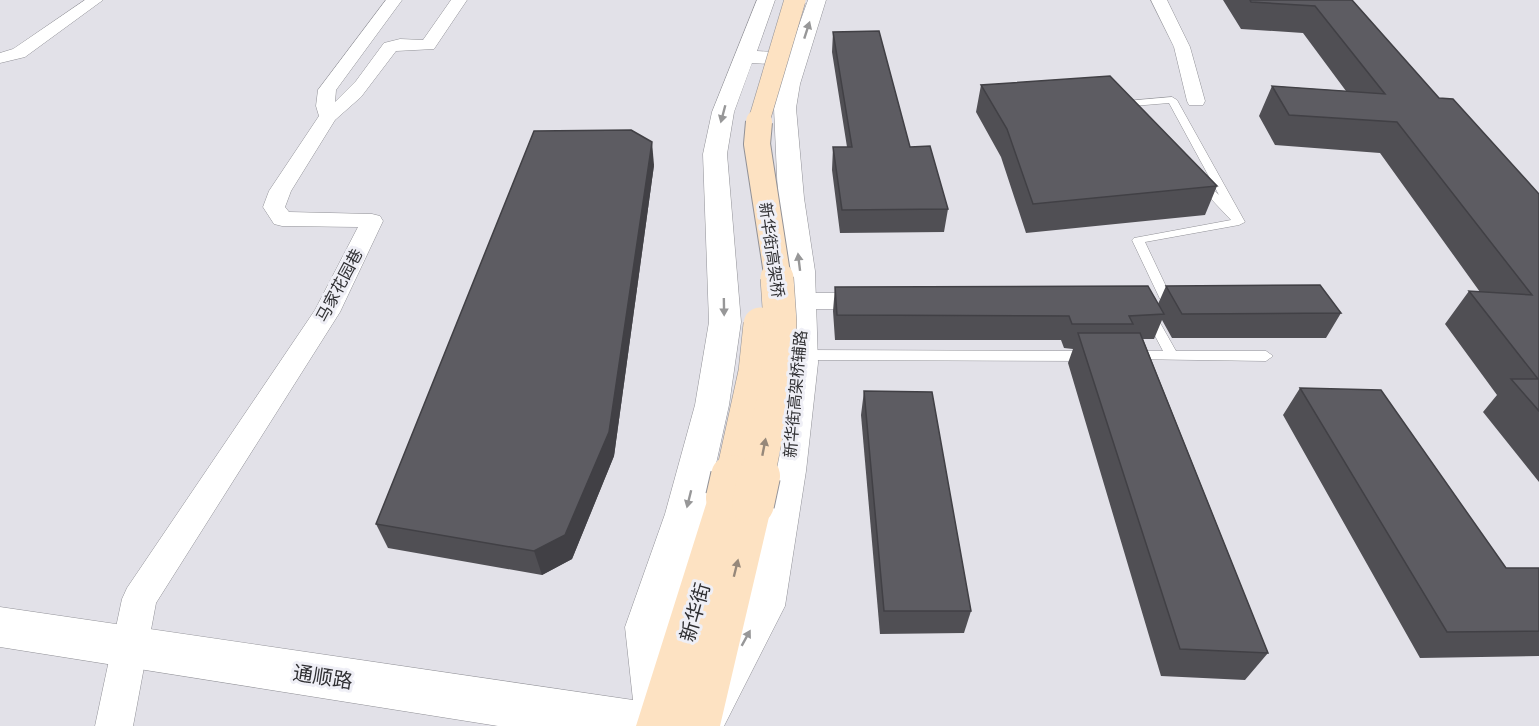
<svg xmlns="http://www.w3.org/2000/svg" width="1539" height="726" viewBox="0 0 1539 726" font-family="'Golos Text','Noto Sans SC',sans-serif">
	<rect width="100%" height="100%" fill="#e2e1e8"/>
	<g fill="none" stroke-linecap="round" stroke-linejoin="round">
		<defs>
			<g id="service">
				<path d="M1172,97l5,3 68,122 -6,3 -94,17 27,57 -6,4 -6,-4 -28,-59 2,-2 97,-18 -35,-37 1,-2h8l14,14 -50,-92 -36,3v4l-3,1 -9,-7 5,-3z"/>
				<path d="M1150,311l4,1 22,39h90l7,5 -7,5 -138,-2 -2,-3 7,-5h30l-19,-36z"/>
				<path d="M801,350l286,1 7,5 -7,5 -286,-1 -7,-5z"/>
			</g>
			<g id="minor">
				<path d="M85,0h18l-78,57 -25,6v-10l13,-4z"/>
				<path d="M386,0h16l-66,90 -1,12 21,-21 28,-38 16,-4 23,1 28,-40h16l-33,49 -38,2 -35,46 -26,23 -44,71 -6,16 4,5 83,2 8,2 3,5 -43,91 -184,291 -23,123h-38l27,-127 5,-11 188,-278 43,-83 -76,-1 -8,-2 -11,-17 6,-16 50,-75 -3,-10 2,-16z"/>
				<path d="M1151,0h16l23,47 15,54 -2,4h-14l-2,-4 -13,-54z"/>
				<path d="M801,293h68l9,2 3,6 -3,6 -9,2h-68l-9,-2 -3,-6 3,-6z"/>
			</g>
			<path id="tertiary" d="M757,0h18l-18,51 32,2 19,-53h18l-26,84 -4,24 8,90 11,73 3,92 -12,108 -21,135 -61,120h-226l-498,-79v-40l633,93 -8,-73 40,-113 30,-109 14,-83 -6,-168 9,-42zM752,63l33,2 -11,43 4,90 7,73 -1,92 -16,108 -25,131 -62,107 -12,-82 36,-113 24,-109 12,-83 -14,-168 7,-42z"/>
			<path id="secondary" d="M727,482l14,5 2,5 10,-4 14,5 5,11 -52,222h-84l72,-228 5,-11z"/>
		</defs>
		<use href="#service" stroke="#919197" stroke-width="1"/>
		<use href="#minor" stroke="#919197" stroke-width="1"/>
		<use href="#tertiary" stroke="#919197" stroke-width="1"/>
		<use href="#secondary" stroke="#919197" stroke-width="1"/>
		<use href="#service" fill="#fff" fill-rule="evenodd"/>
		<use href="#minor" fill="#fff" fill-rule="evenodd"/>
		<use href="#tertiary" fill="#fff" fill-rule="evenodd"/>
		<use href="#secondary" fill="#fde2c2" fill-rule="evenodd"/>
		<defs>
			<path id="secondary-bridge-far3" d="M758,124l37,-124"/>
			<path id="secondary-bridge-far2" d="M759,122l-2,22 21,136"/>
			<g id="secondary-bridge-far1">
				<path d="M732,477l23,-105 5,-48"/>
				<path d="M758,477l20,-102 2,-53 -3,-44"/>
			</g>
			<g id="secondary-bridge">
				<path d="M727,498l5,-22"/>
				<path d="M753,504l6,-28"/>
			</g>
		</defs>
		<use href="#secondary-bridge-far3" stroke="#919197" stroke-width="22" stroke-linecap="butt"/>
		<use href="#secondary-bridge-far2" stroke="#919197" stroke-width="28" stroke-linecap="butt"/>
		<use href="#secondary-bridge-far1" stroke="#919197" stroke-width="34" stroke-linecap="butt"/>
		<use href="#secondary-bridge" stroke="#919197" stroke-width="44" stroke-linecap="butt"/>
		<use href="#secondary-bridge-far3" stroke="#fde2c2" stroke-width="21"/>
		<use href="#secondary-bridge-far2" stroke="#fde2c2" stroke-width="26"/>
		<use href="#secondary-bridge-far1" stroke="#fde2c2" stroke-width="33"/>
		<use href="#secondary-bridge" stroke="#fde2c2" stroke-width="42"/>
	</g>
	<g fill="#504f54">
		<path d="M1223,0h129l87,98 100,96v288l-56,-70 14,-17 -52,-71 24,-33 11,1 -100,-139 -105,-8 -16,-29 13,-30 74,5 -43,-58 -62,-4z"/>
		<path d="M833,32l77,115 38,62 -4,23 -104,1 -8,-63 1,-23h14l-15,-95z"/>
		<path d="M981,85l236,101 -12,29 -179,18 -25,-76 -25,-45z"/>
		<path d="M654,165l-40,291 -42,103 -30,16 -154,-27 -12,-24z"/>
		<path d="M1166,286l175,27 -15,25h-154l-10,-18 -8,19h-11l125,314 -23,27 -84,-4 -93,-313 5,-14 -9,-1 -3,-8h-226l-2,-29 2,-24 323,17z"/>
		<path d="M1300,388l206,180h33v88l-119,2 -137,-243z"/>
		<path d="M864,391l107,220 -7,22 -84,1 -19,-219z"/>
	</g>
	<path fill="#414045" d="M652,142l2,23 -40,291 -42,103 -30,16 -8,-24z"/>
	<g fill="#5d5c62" stroke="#414045" stroke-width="1.5">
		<path d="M1250,0h102l87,98 14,1 86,95v217l-28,-32h27l-69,-88 63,4 -135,-173 -108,-7 -17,-29 113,8 -70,-88 -64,-4z"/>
		<path d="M879,31l31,116 20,-1 18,63 -106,1 -9,-63h19l-19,-115z"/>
		<path d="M1110,76l107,110 -184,18 -26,-75 -26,-44z"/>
		<path d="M631,130l21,12 -43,290 -44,103 -31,16 -158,-27 158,-393z"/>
		<path d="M1320,285l21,28 -159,1 -16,-28z"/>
		<path d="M1148,286l16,28 -35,2 4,8h-61l-3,-8 -232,-1 -2,-28z"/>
		<path d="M1078,333h62l128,320 -88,-4z"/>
		<path d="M1300,388l81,2 125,178h33v63l-92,1z"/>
		<path d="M864,391l68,1 39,219h-87z"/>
	</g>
	<defs><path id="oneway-solid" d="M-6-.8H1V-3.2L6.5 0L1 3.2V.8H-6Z" transform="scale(1.5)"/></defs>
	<g fill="#979798">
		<use href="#oneway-solid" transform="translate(807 30) rotate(-72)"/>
		<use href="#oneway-solid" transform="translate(723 114) rotate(105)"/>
		<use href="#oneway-solid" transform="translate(799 262) rotate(-97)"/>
		<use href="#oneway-solid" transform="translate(724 307) rotate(89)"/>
		<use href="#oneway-solid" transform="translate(689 499) rotate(104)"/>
		<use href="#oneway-solid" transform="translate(746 638) rotate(-61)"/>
	</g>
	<g fill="#96887a">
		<use href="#oneway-solid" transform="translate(764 447) rotate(-79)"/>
		<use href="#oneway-solid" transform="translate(736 568) rotate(-76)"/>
	</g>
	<g text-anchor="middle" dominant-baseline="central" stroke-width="6" stroke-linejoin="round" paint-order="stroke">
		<g font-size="16" fill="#2f2f32" stroke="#efeff6">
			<text transform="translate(772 250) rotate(82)">新华街高架桥</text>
			<text transform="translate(339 285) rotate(-62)">马家花园巷</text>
			<text transform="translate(795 394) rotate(-85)">新华街高架桥辅路</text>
		</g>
		<g font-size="20" fill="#2f2f32" stroke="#efeff6">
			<text transform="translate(694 612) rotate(-74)">新华街</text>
			<text transform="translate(323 676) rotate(9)">通顺路</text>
		</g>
	</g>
</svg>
